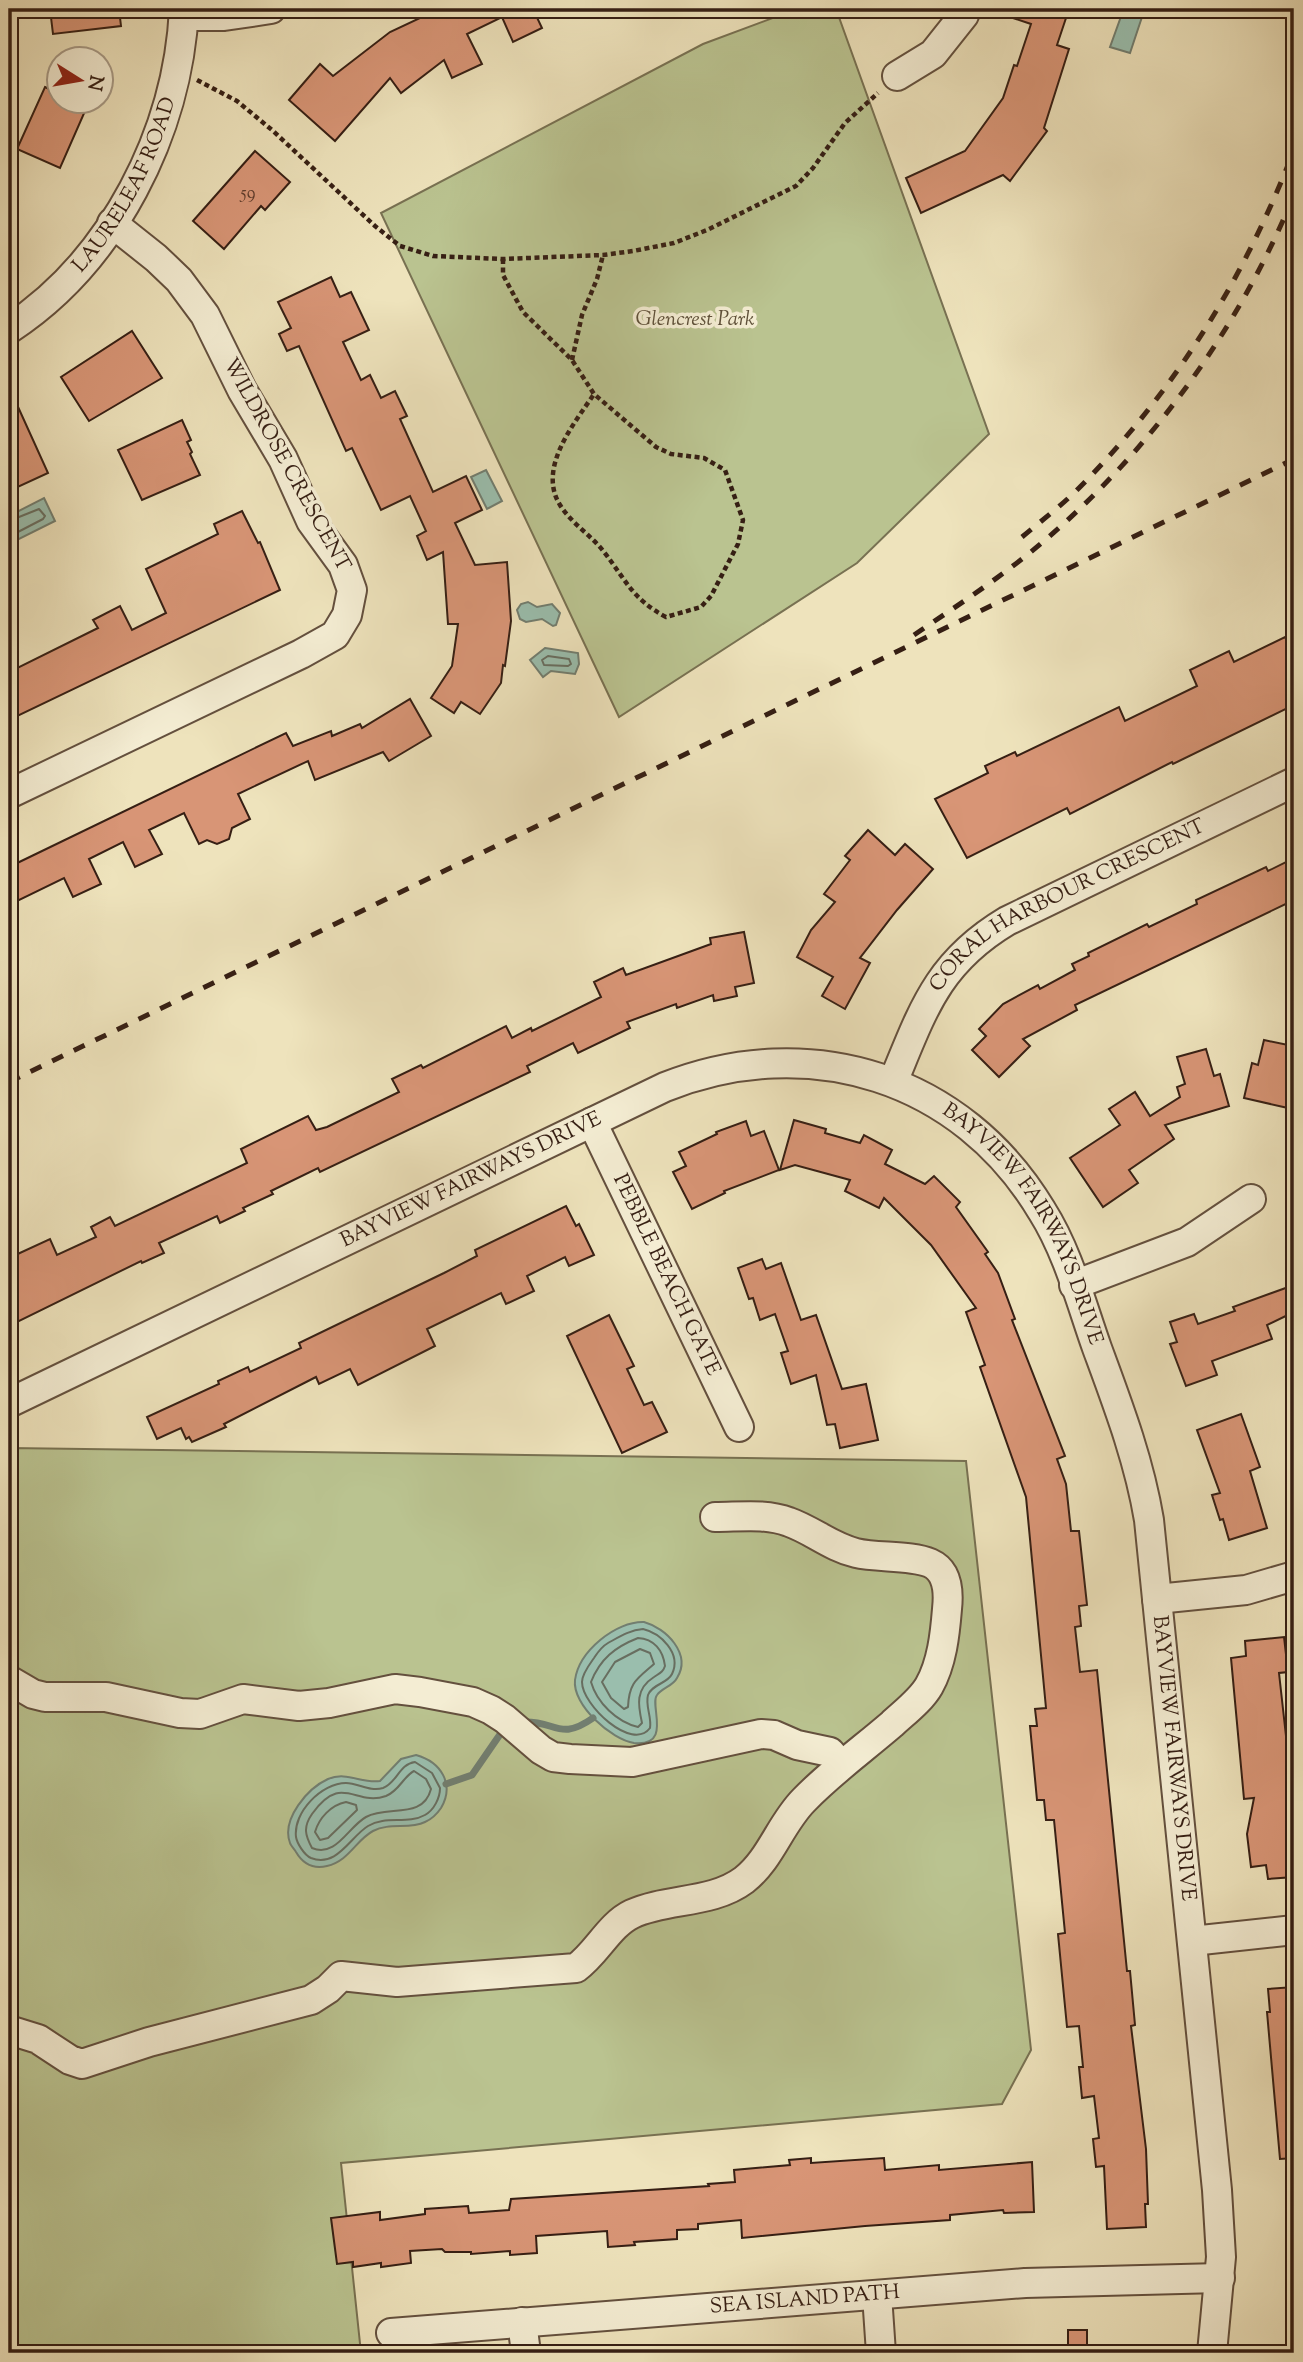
<svg xmlns="http://www.w3.org/2000/svg" width="1303" height="2362" viewBox="0 0 1303 2362" font-family="'Sorts Mill Goudy',serif">
	<rect width="100%" height="100%" fill="#eee3bc"/>
	<filter id="stains"><feTurbulence type="fractalNoise" baseFrequency=".00286" numOctaves="4"/><feColorMatrix values="0 0 0 0 .2 0 0 0 0 .09 0 0 0 0 .02 0 0 0 .5 -.17"/></filter>
	<radialGradient id="worn" r=".72"><stop offset=".6" stop-color="#630" stop-opacity="0"/><stop offset="1" stop-color="#630" stop-opacity=".3"/></radialGradient>
	<g fill="#bac390" stroke="#787152" stroke-width="2">
		<path d="M797,9h39l153,425 -132,129 -238,154 -238,-504 322,-169z"/>
		<path d="M9,1448l957,13 65,589 -29,54 -661,59 20,190h-352z"/>
	</g>
	<g fill="#9abead" stroke="#727e70" stroke-width="2">
		<path d="M1123,11l19,6 -12,36 -20,-6z"/>
		<path d="M486,470l16,31 -15,8 -16,-32z"/>
		<path d="M44,498l11,23 -42,21 -4,-8v-18z"/>
		<path d="M528,602l9,5 15,-3 8,9 -4,12 -3,1 -11,-7 -16,3 -6,-3 -3,-9 4,-6z"/>
		<path d="M545,648l33,5 1,11 -4,10 -24,-3 -8,6 -13,-17z"/>
		<path d="M644,1622c22,6 48,32 33,56 -4,8 -15,10 -20,17 -8,10 16,52 -23,48 -22,-3 -62,-38 -59,-63 4,-29 41,-59 69,-58z"/>
		<path d="M416,1755c25,7 39,29 25,53 -4,6 -9,11 -16,14 -16,8 -35,0 -52,9 -17,9 -24,30 -46,35 -13,3 -24,-2 -31,-14 -1,-2 -5,-6 -6,-9 -9,-24 18,-55 38,-64 19,-8 34,5 52,2l21,-22z"/>
	</g>
	<g fill="none" stroke-linecap="round" stroke-linejoin="round">
		<g stroke="#686e60" stroke-width="2">
			<path d="M9,521l30,-12 6,7 -2,3 -27,14h-7"/>
			<path d="M548,656l21,3 2,5 -3,2 -24,-1 -2,-5z"/>
			<path d="M643,1629c17,4 39,24 29,45 -5,10 -20,10 -24,21 -3,11 4,22 2,33 -18,24 -68,-23 -68,-46 0,-8 7,-17 12,-24 4,-6 7,-11 14,-15 11,-6 22,-13 35,-14z"/>
			<path d="M638,1638c16,1 25,12 27,28 -2,6 -5,7 -11,11 -19,12 -16,28 -12,46l-4,4c-21,-5 -41,-24 -47,-45 9,-23 24,-35 47,-44z"/>
			<path d="M640,1649l10,4 4,11c-17,15 -25,18 -26,43l-4,2 -13,-11 -9,-16 13,-20z"/>
			<path d="M415,1762l17,11 8,15c0,10 -6,22 -15,27 -18,10 -39,0 -57,11 -18,11 -31,42 -57,32 -7,-3 -14,-15 -15,-21 -3,-25 26,-54 50,-54 12,0 24,9 37,5 14,-5 16,-24 32,-26z"/>
			<path d="M414,1771l12,8 5,10c-8,31 -43,16 -65,28 -18,10 -30,41 -54,31 -7,-13 -9,-21 0,-34 30,-42 43,-7 74,-18 13,-5 17,-19 28,-25z"/>
			<path d="M346,1802l10,3 1,5 -29,28 -8,2 -5,-8c4,-14 16,-27 31,-30z"/>
		</g>
		<g stroke="#727e70" stroke-width="7">
			<path d="M522,1722c34,-2 37,20 71,-4"/>
			<path d="M446,1784l26,-9 29,-42 7,-5"/>
		</g>
	</g>
	<g fill="#d89576" stroke="#361f14" stroke-width="2">
		<path d="M50,9h69l2,17 -68,8z"/>
		<path d="M439,9h94l9,19 -29,14 -11,-25 -35,17 15,30 -30,14 -8,-18 -43,33 -11,-15 -55,63 -46,-41 31,-36 13,12 57,-44z"/>
		<path d="M996,9h73l-12,36 12,4 -25,79 3,3 -37,50 -7,-6 -82,38 -15,-35 59,-27 38,-53 11,-33 3,1 14,-42 -36,-12z"/>
		<path d="M45,87l15,7v8h29l-29,66 -43,-19z"/>
		<path d="M255,151l35,31 -25,28 -4,-4 -37,43 -31,-28z"/>
		<path d="M331,277l9,20 11,-5 18,38 -26,12 18,38 9,-5 11,23 14,-7 12,25 -7,3 33,73 33,-16 16,34 -27,13 20,42 32,-3 4,59 -6,45 -2,-1 -2,18 -21,31 -19,-12 -7,11 -23,-15 21,-32 6,-42h-10l-5,-72 -16,8 -10,-24 9,-5 -16,-35 -29,14 -29,-62 -6,3 -47,-105 -12,5 -8,-17 12,-6 -13,-26z"/>
		<path d="M132,331l30,47 -73,43 -28,-44z"/>
		<path d="M9,387l39,86 -39,18z"/>
		<path d="M182,420l9,20 -4,2 5,10 -2,2 10,21 -58,25 -24,-50z"/>
		<path d="M242,511l16,32 2,-1 20,48 -271,130v-48l89,-44 -5,-8 27,-14 12,24 34,-17 -20,-44 72,-35 -4,-10z"/>
		<path d="M1285,637l9,19v49l-121,59 -1,-2 -102,52 -3,-6 -100,50 -32,-59 53,-26 -3,-7 30,-14 2,4 102,-49 6,14 72,-35 -7,-16 39,-19 5,11z"/>
		<path d="M410,699l21,37 -42,25 -6,-9 -68,28 -7,-19 -70,33 12,25 -18,9 -3,11 -12,5 -10,-4 -8,4 -15,-31 -35,17 13,24 -27,13 -12,-25 -34,17 12,25 -28,13 -9,-19 -55,27v-38l277,-134 7,13 38,-15 1,5 28,-12 2,4z"/>
		<path d="M868,830l27,25 10,-11 28,25 -36,41 -37,48 10,5 -25,46 -23,-13 11,-19 -36,-20 14,-27 24,-28 -11,-8 26,-34 -5,-4z"/>
		<path d="M1294,858v42l-219,105 2,5 -54,29 7,7 -31,31 -27,-27 14,-14 -7,-7 24,-25 35,-19 2,4 35,-19 -3,-6 17,-8 -1,-3 59,-29 2,3 48,-23 -1,-4 70,-33 2,4z"/>
		<path d="M744,932l10,51 -19,4 2,9 -23,5 -1,-6 -36,13 -1,-4 -49,18 3,6 -52,25 -5,-10 -46,23 3,6 -210,100 -2,-4 -47,23 2,3 -30,14 2,3 -25,12 -3,-7 -58,27 5,10 -22,10 -1,-2 -132,65v-68l41,-19 7,16 39,-18 -5,-10 19,-10 5,9 132,-63 -6,-14 67,-33 8,14 11,-3 72,-35 -7,-13 29,-14 2,3 83,-42 6,12 19,-10 1,3 69,-34 -7,-15 29,-14 3,7 85,-31 -1,-6z"/>
		<path d="M1264,1040l29,6 -5,26 6,1v7l-6,28 -44,-10 8,-35 6,2z"/>
		<path d="M1206,1049l8,27 6,-2 9,32 -64,19 9,14 -45,31 9,13 -35,24 -33,-49 50,-33 -11,-16 26,-17 15,24 30,-19 -3,-10 8,-3 -8,-27z"/>
		<path d="M794,1120l32,9 -1,4 35,10 4,-8 28,15 -7,14 40,20 9,-8 26,26 -4,5 32,45 -3,2 13,19 17,46 -3,1 53,136 -8,3 9,25 5,47h8l8,74 -8,1 2,20 -6,1 5,45 17,-2 30,301h3l5,54 -4,1 15,123 2,55h-3l1,23 -39,2 -3,-63 -8,1 -3,-28 6,-1 -5,-42 -12,2 -3,-31h4l-4,-41 -12,1 -9,-93 7,-1 -11,-113h-8l-2,-20h-7l-7,-74h7l-2,-17 11,-1 -20,-211 -46,-130 5,-2 -19,-53 10,-4 -45,-63 -47,-47 -5,10 -34,-17 5,-11 -55,-15 -15,5z"/>
		<path d="M746,1121l5,15 13,-5 15,39 -55,21 1,2 -33,16 -19,-37 13,-6 -7,-14 38,-18 -1,-2z"/>
		<path d="M566,1206l10,20 3,-2 15,31 -25,11 -4,-9 -38,19 7,15 -28,13 -5,-11 -74,36 8,17 -77,39 -8,-16 -31,15 -3,-7 -92,47 2,3 -34,15 -3,-5 -3,2 -5,-11 -24,11 -10,-22 72,-33 -1,-3 30,-14 2,5 51,-24 -2,-5 145,-70 33,-17 -2,-6z"/>
		<path d="M762,1259l4,10 15,-6 20,57 15,-5 26,74 24,-5 12,56 -38,8 -5,-24 -8,1 -11,-50 -25,9 -10,-31 7,-2 -13,-37 -15,6 -7,-22 -4,1 -11,-31z"/>
		<path d="M1294,1285v27l-27,13 5,14 -60,22 5,14 -31,11 -16,-42 7,-2 -7,-20 24,-8 4,10 37,-13 -2,-4z"/>
		<path d="M609,1315l25,51 -7,3 17,36 8,-3 15,30 -45,21 -55,-117z"/>
		<path d="M1241,1414l19,53 -10,4 17,57 -38,12 -6,-21 -3,1 -8,-25 8,-2 -23,-63z"/>
		<path d="M1284,1637l4,35 -9,1 15,135v69l-26,2 -2,-14 -15,2 -4,-33 7,-36 -10,1 -13,-141 15,-2 -1,-15z"/>
		<path d="M1294,1987v171l-14,1 -13,-147h3l-2,-23z"/>
		<path d="M811,2158v5l73,-5 1,12 54,-5v5l93,-8 2,50 -30,1 -1,-3 -53,5v5l-85,6 -123,12 -1,-18 -43,4v5l-21,1v9l-43,3 1,3 -27,2 -1,-16 -71,5 1,17 -27,2v-4l-39,3v-2h-26l-3,-3 -32,2 1,12 -30,4v-4l-28,4v-5l-16,2 -6,-46 49,-6v8l45,-6v-5l43,-3 1,7 40,-3 2,-11 198,-13 -1,-2 27,-2 -1,-12 56,-5 -1,-5z"/>
		<rect x="1068" y="2330" width="19" height="23"/>
	</g>
	<g fill="none" stroke-linecap="round" stroke-linejoin="round">
		<defs>
			<g id="minor">
				<path d="M184,16h40l47,-7"/>
				<path d="M897,76l36,-22 31,-39 2,-6"/>
				<path id="s1" d="M9,329c104,-68 169,-197 175,-320"/>
				<path d="M9,794l292,-140 34,-19 12,-20 5,-25 -9,-25 -32,-44 -28,-62 -41,-69 -37,-75 -26,-35 -23,-22 -44,-35"/>
				<path id="s2" d="M893,1082c30,-72 44,-119 114,-161l287,-139"/>
				<path id="s3" d="M592,1122l147,305"/>
				<path d="M1074,1285l113,-43 64,-43"/>
				<path id="s4" d="M9,1403l656,-316c144,-57 297,-10 377,124 26,41 39,92 55,137 21,57 42,112 52,172l68,670 4,67 -9,96"/>
				<path d="M1157,1599l89,-9 48,-14"/>
				<path d="M9,1680l24,14 12,3h61l74,16 20,1 43,-15 56,7 30,-3 66,-14 25,3 53,10 18,8 14,9 36,31 12,7 17,2 62,3 129,-28 13,1 23,10 33,7 11,13"/>
				<path d="M1192,1941l102,-11"/>
				<path d="M9,2030l29,9 32,21 12,4 67,-22 162,-42 17,-11 13,-13 56,6 179,-14c21,-15 33,-43 56,-54 35,-16 80,-10 112,-34 27,-21 36,-56 60,-80 27,-28 59,-51 88,-76 13,-12 29,-24 37,-38 13,-23 16,-52 18,-77 2,-18 1,-38 -17,-46 -19,-8 -53,-5 -74,-10 -25,-6 -44,-23 -67,-31 -24,-9 -49,-5 -74,-5"/>
				<path d="M877,2295l4,58"/>
				<path d="M522,2322l4,31"/>
				<path id="s5" d="M391,2333l634,-50 195,-5"/>
			</g>
		</defs>
		<use href="#minor" stroke="#64503e" stroke-width="32"/>
		<g stroke="#361f14" stroke-width="4.5" stroke-dasharray="5 3.5" stroke-linecap="butt">
			<path d="M197,80l40,21 35,29 103,96 25,20 33,10 70,3 100,-4 30,-4 41,-8 33,-13 89,-44 17,-18 32,-45 33,-30"/>
			<path d="M503,259v16l20,37 49,48 22,34 62,53 15,7 33,4 21,12 18,50 -5,24 -27,52 -10,11 -35,10c-34,-18 -40,-37 -62,-65 -13,-17 -32,-28 -44,-47 -23,-37 14,-81 34,-111"/>
			<path d="M572,360l10,-45 15,-36 6,-24"/>
		</g>
		<use href="#minor" stroke="#f4edd3" stroke-width="28"/>
		<g stroke="#361f14" stroke-width="5" stroke-dasharray="12 12" stroke-linecap="butt">
			<path d="M1022,537c19,-16 39,-31 56,-48 98,-99 166,-210 216,-339"/>
			<path d="M914,635c44,-30 89,-59 130,-94 109,-93 195,-213 250,-346"/>
			<path d="M9,1082l1285,-623"/>
		</g>
	</g>
	<g text-anchor="middle" dominant-baseline="central" stroke-width="7" stroke-linejoin="round" paint-order="stroke">
		<g font-size="18" fill="#5e3c2c">
			<text x="248" y="194">59</text>
		</g>
		<g font-size="21" fill="#361f14" stroke="#f4edd3">
			<text stroke="none"><textPath href="#s1" startOffset="189">LAURELEAF ROAD</textPath></text>
			<text transform="translate(286 465) rotate(61)">WILDROSE CRESCENT</text>
			<text stroke="none"><textPath href="#s2" startOffset="261">CORAL HARBOUR CRESCENT</textPath></text>
			<text stroke="none"><textPath href="#s4" startOffset="513">BAYVIEW FAIRWAYS DRIVE</textPath></text>
			<text stroke="none"><textPath href="#s4" startOffset="1162">BAYVIEW FAIRWAYS DRIVE</textPath></text>
			<text stroke="none"><textPath href="#s3" startOffset="170">PEBBLE BEACH GATE</textPath></text>
			<text stroke="none"><textPath href="#s4" startOffset="1729">BAYVIEW FAIRWAYS DRIVE</textPath></text>
			<text stroke="none"><textPath href="#s5" startOffset="415">SEA ISLAND PATH</textPath></text>
		</g>
		<g font-size="21" font-style="italic" fill="#5e5039" stroke="#f4edd3">
			<text x="695" y="320">Glencrest Park</text>
		</g>
	</g>
	<rect width="1303" height="2362" fill="none" stroke="#eee3bc" stroke-width="35"/>
	<rect x="10" y="10" width="1282" height="2341" fill="none" stroke="#361f14" stroke-width="3.5"/>
	<rect x="18" y="18" width="1268" height="2327" fill="none" stroke="#361f14" stroke-width="2"/>
	<g transform="translate(80 80) rotate(101)"><circle r="33" fill="#f4edd3" stroke="#a89b87" stroke-width="2"/>
	<path d="M0-5L12 26L0 18L-12 26Z" fill="#8f2418"/>
	<text y="-10" font-size="19" font-weight="bold" text-anchor="middle" fill="#361f14">N</text>
	</g>
	<rect width="100%" height="100%" filter="url(#stains)"/>
	<rect width="100%" height="100%" fill="url(#worn)"/>
</svg>
